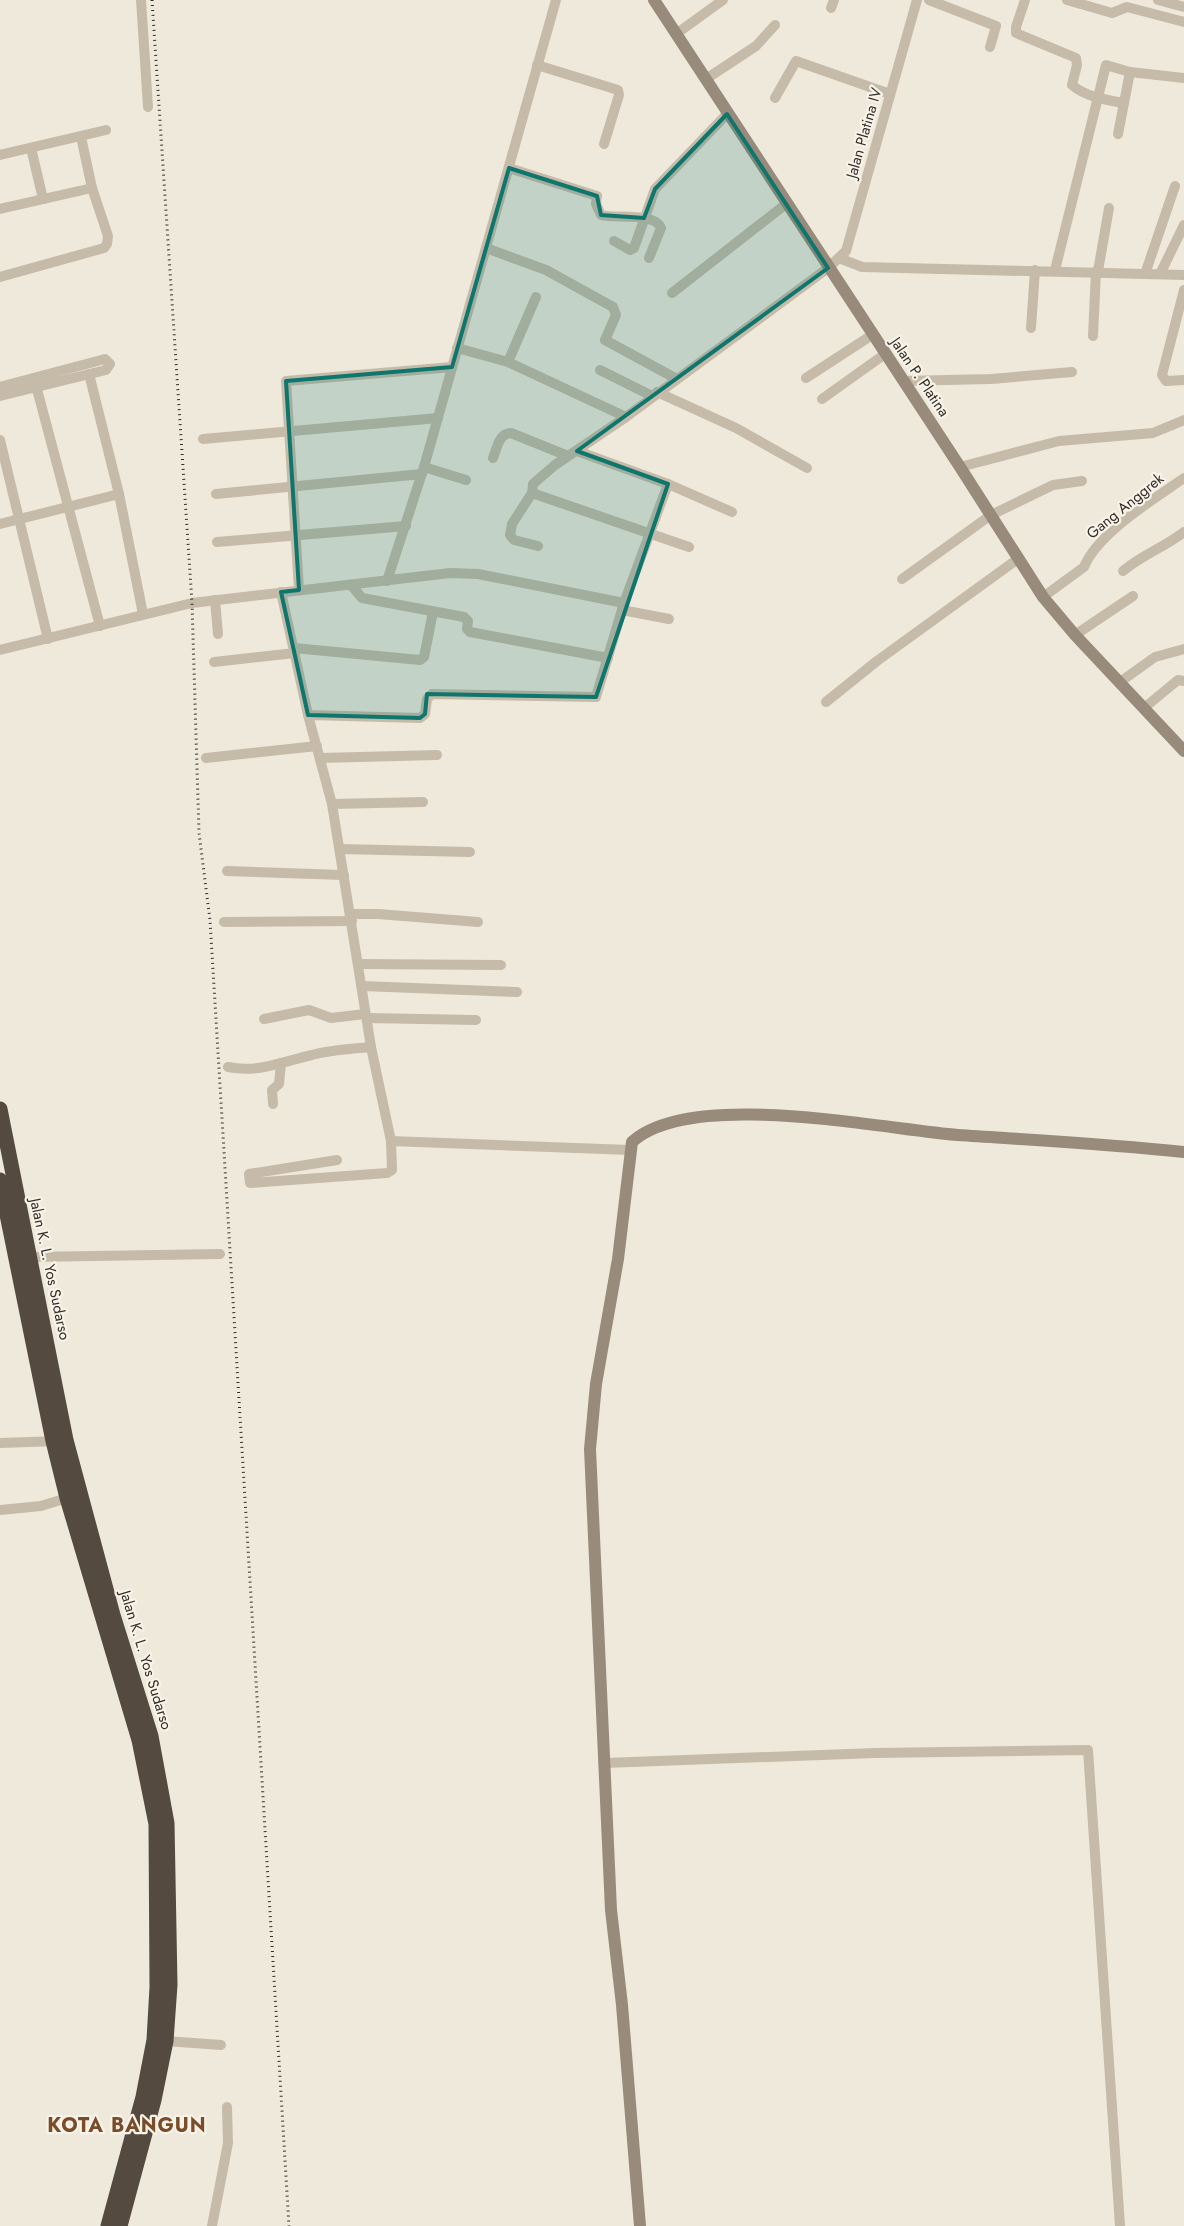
<svg xmlns="http://www.w3.org/2000/svg" width="1184" height="2226" viewBox="0 0 1184 2226" font-family="Jost,sans-serif">
	<rect width="100%" height="100%" fill="#efe9dc"/>
	<g fill="none" stroke-linecap="round" stroke-linejoin="round">
		<g stroke="#c6bba9" stroke-width="10">
			<path d="M141,0l7,107"/>
			<path d="M929,0l67,26 -6,21"/>
			<path d="M1025,0l-9,27v6l60,25 1,7 -5,20c14,12 34,15 52,18"/>
			<path d="M1067,0l45,13 15,-6 57,15"/>
			<path d="M1158,0l26,7"/>
			<path d="M831,8l3,-8"/>
			<path d="M676,34l47,-34"/>
			<path d="M537,65l81,25 1,5 -15,49"/>
			<path d="M706,79l50,-33 19,-21"/>
			<path d="M775,98l21,-37 94,33"/>
			<path d="M1118,134l12,-62"/>
			<path d="M31,148l12,51"/>
			<path d="M0,155l106,-25"/>
			<path d="M509,168l88,28 -1,8 5,11c15,4 54,-3 60,13l-12,30"/>
			<path d="M0,209l92,-21"/>
			<path d="M614,241l16,9 4,-2 21,-59 72,-75"/>
			<path d="M486,248l60,22 67,37 3,8 -11,25 70,38"/>
			<path d="M839,258l23,9 322,8"/>
			<path d="M1055,270l51,-205 24,7 54,6"/>
			<path d="M1098,271l11,-63"/>
			<path d="M1145,274l30,-88"/>
			<path d="M1160,274l24,-49"/>
			<path d="M0,277l104,-29 3,-4 1,-8 -16,-48 -11,-51"/>
			<path d="M1184,290l-22,85 4,6 18,-1"/>
			<path d="M672,293l114,-89"/>
			<path d="M1031,328l4,-58"/>
			<path d="M1093,336l3,-65"/>
			<path d="M457,348l51,14 118,55"/>
			<path d="M508,362l28,-65"/>
			<path d="M600,370l52,26"/>
			<path d="M89,374l30,120 24,120"/>
			<path d="M34,378l66,248"/>
			<path d="M806,378l66,-43"/>
			<path d="M903,381l88,-2 81,-7"/>
			<path d="M0,387l105,-28 5,5 -4,6 -106,26"/>
			<path d="M657,392l79,36 71,40"/>
			<path d="M822,399l63,-45"/>
			<path d="M203,439l235,-21"/>
			<path d="M0,440l48,199"/>
			<path d="M577,451l91,33 64,28"/>
			<path d="M493,458c4,-10 6,-25 18,-25l57,23"/>
			<path d="M424,467l42,13"/>
			<path d="M960,467l99,-26 94,-8 31,-13"/>
			<path d="M532,493l157,54"/>
			<path d="M216,494l206,-20"/>
			<path d="M0,524l119,-30"/>
			<path d="M217,542l189,-16"/>
			<path d="M538,546l-24,-6 -4,-5 2,-11 20,-31 1,-9 22,-19 71,-48 202,-149 18,-17 71,-251"/>
			<path d="M1123,571c19,-16 42,-24 61,-39"/>
			<path d="M902,579l89,-64 62,-30 29,-4"/>
			<path d="M387,581l37,-114 132,-467"/>
			<path d="M352,586l10,12 102,19 4,4 -1,8 3,3 138,26"/>
			<path d="M299,590l-13,-209 166,-14"/>
			<path d="M281,592l27,123 24,89 39,243 20,94 239,9"/>
			<path d="M1043,597l41,-30c14,-34 70,-68 100,-89"/>
			<path d="M215,600l3,34"/>
			<path d="M622,610l47,9"/>
			<path d="M1075,635l58,-39"/>
			<path d="M294,648l126,12 4,-3 9,-45"/>
			<path d="M0,650l192,-47 258,-30 28,1 146,29"/>
			<path d="M214,662l81,-9"/>
			<path d="M1120,682l35,-25 29,-8"/>
			<path d="M826,702l51,-41 142,-103"/>
			<path d="M1144,708l34,-28 6,1"/>
			<path d="M308,715l112,3 5,-4 2,-15 5,-5 164,3 28,-94 44,-119"/>
			<path d="M206,758l111,-12"/>
			<path d="M320,758l117,-3"/>
			<path d="M332,804l91,-2"/>
			<path d="M340,849l130,3"/>
			<path d="M227,871l117,4"/>
			<path d="M351,914h27l100,8"/>
			<path d="M224,922l128,-1"/>
			<path d="M358,964l143,1"/>
			<path d="M362,986l155,6"/>
			<path d="M367,1018l109,2"/>
			<path d="M264,1019l45,-9 22,8 34,-4"/>
			<path d="M228,1067c31,6 53,-5 84,-12 19,-5 39,-6 59,-8"/>
			<path d="M273,1104l-1,-14 7,-6 2,-21"/>
			<path d="M337,1160l-88,14 1,9 137,-10 5,-3 -1,-29"/>
			<path d="M30,1257l190,-3"/>
			<path d="M0,1443l59,-2"/>
			<path d="M0,1510l41,-4 26,-8"/>
			<path d="M605,1763l270,-10 213,-3 32,476"/>
			<path d="M166,2041l55,4"/>
			<path d="M212,2226l16,-83 -1,-36"/>
		</g>
		<g stroke="#998b7b" stroke-width="12">
			<path d="M654,0l306,467 83,130 32,38 109,116"/>
			<path d="M640,2226l-18,-221 -11,-95 -21,-461 6,-65 22,-125 14,-117c59,-54 249,-13 326,-7 75,5 151,9 226,17"/>
		</g>
		<g stroke="#544a40" stroke-width="15">
			<path d="M0,1109l66,331 47,175 38,121 16,87 3,162 -4,56 -12,59 -34,126"/>
			<path d="M0,1180l53,261 14,57 72,242 17,84 1,163 -3,53 -11,57 -35,129"/>
		</g>
		<path stroke="#342e28" stroke-width="3" stroke-dasharray="1 4" stroke-linecap="butt" d="M152,0l40,603 7,230 11,87 79,1306"/>
	</g>
	<path fill="#0f766e" fill-opacity="0.2" stroke="#0f766e" stroke-width="4" stroke-linejoin="round" d="M727,114l101,154 -251,183 91,33 -72,213 -169,-3 -2,20 -5,4 -112,-3 -27,-123 18,-2 -13,-209 166,-14 57,-199 88,28 4,19 43,3 11,-29z"/>
	<g text-anchor="middle" dominant-baseline="central" stroke-width="4.5" stroke-linejoin="round" paint-order="stroke">
		<g font-size="15" fill="#342e28" stroke="#f7f3e8">
			<text transform="translate(864 133) rotate(-74)">Jalan Platina IV</text>
			<text transform="translate(920 377) rotate(56)">Jalan P. Platina</text>
			<text transform="translate(1125 506) rotate(-39)">Gang Anggrek</text>
			<text transform="translate(50 1269) rotate(78)">Jalan K. L. Yos Sudarso</text>
			<text transform="translate(146 1660) rotate(73)">Jalan K. L. Yos Sudarso</text>
		</g>
		<g font-size="20" font-weight="bold" letter-spacing="1" fill="#7a4c2a" stroke="#f7f3e8">
			<text x="127" y="2125">KOTA BANGUN</text>
		</g>
	</g>
</svg>
